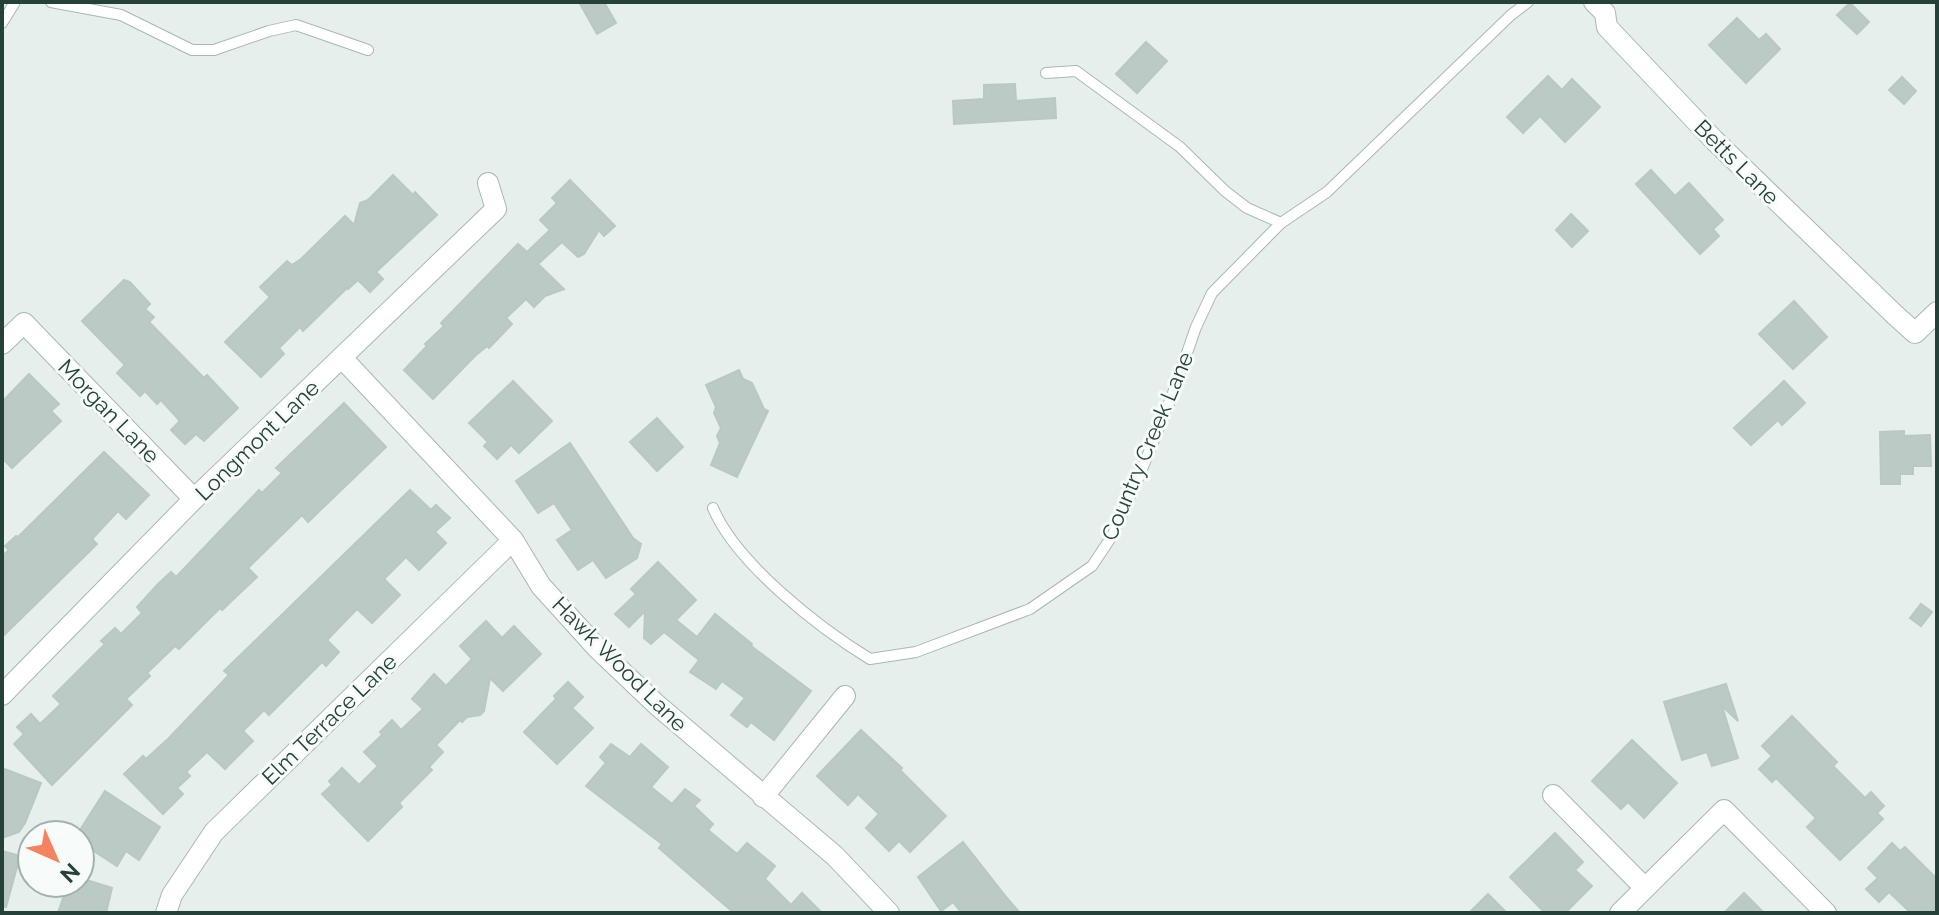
<svg xmlns="http://www.w3.org/2000/svg" width="1939" height="915" viewBox="0 0 1939 915" font-family="Raleway,sans-serif">
	<rect width="100%" height="100%" fill="#e6efeb"/>
	<g fill="#bbcac4" stroke="#b8c9c2" stroke-width="2">
		<path d="M579,2h25l12,21 -19,11z"/>
		<path d="M1850,3l19,19 -12,12 -20,-19z"/>
		<path d="M1737,18l22,22 7,-6 14,15 -34,34 -37,-38z"/>
		<path d="M1146,42l21,19 -30,32 -21,-19z"/>
		<path d="M1548,76l14,14 10,-11 28,28 -35,35 -25,-26 -17,17 -16,-16z"/>
		<path d="M1902,77l14,14 -12,13 -15,-14z"/>
		<path d="M1015,84l1,17 39,-3 1,20 -102,6 -1,-23 31,-2v-14z"/>
		<path d="M1651,170l24,26 14,-13 34,37 -10,9 6,7 -19,18 -64,-70z"/>
		<path d="M393,175l20,20 2,-3 22,23 -61,57 7,7 -13,13 -12,-12 -10,9 -1,-1 -44,43 -3,-4 -21,21 5,6 -23,23 -36,-35 45,-45 -10,-10 27,-26 5,4 9,-6 44,-43 9,9 6,-22 8,-3z"/>
		<path d="M570,180l45,46 -11,10 -5,-6 -15,24 -6,3 -16,-15 -24,22 26,25 -19,7 -11,11 -8,-8 -20,19 6,6 -23,24 -2,-2 -12,10 -42,43 -29,-29 23,-24 -2,-2 19,-18 -3,-3 77,-79 9,8 23,-22 -10,-10 17,-17 -5,-5z"/>
		<path d="M1571,214l17,17 -16,16 -16,-17z"/>
		<path d="M124,280l6,2 20,22 -5,5 9,8 -5,5 55,56 3,-3 31,33 -34,33 -8,-7 -11,10 -14,-14 9,-9 -19,-21 -4,4 -12,-13 -5,5 -23,-23 8,-8 -43,-44z"/>
		<path d="M1794,301l33,36 -34,32 -34,-35z"/>
		<path d="M739,370l4,9 9,4 12,26 4,2 -31,66 -26,-12 9,-22 -3,-7 4,-8 -7,-15 2,-6 -10,-22z"/>
		<path d="M29,374l30,30 -8,7 10,10 -49,47 -10,-10v-56z"/>
		<path d="M513,381l39,40 -33,32 -8,-8 -14,14 -13,-13 4,-4 -19,-19z"/>
		<path d="M1784,381l21,22 -23,22 -4,-5 -27,25 -17,-17z"/>
		<path d="M344,403l42,44 -78,75 -6,-7 -54,53 9,9 -35,33 -2,-2 -41,41 -4,-3 -28,27 3,3 -24,23 6,6 -80,80 -38,-41 10,-10 -7,-7 14,-13 9,10 21,-20 -8,-8 52,-52 -4,-3 14,-13 6,6 21,-21 -5,-6 21,-23 13,-12 5,5 83,-87 3,3 20,-20 -6,-5z"/>
		<path d="M657,418l26,29 -26,24 -27,-29z"/>
		<path d="M1904,431v5l26,-1 1,31h-18v8h-13v10h-19l-1,-52z"/>
		<path d="M570,443l63,95 8,6 -4,14 -31,20 -13,-18 -15,10 -21,-30 15,-10 -18,-27 -16,10 -22,-32z"/>
		<path d="M104,452l45,43 -23,24 -8,-8 -26,28 5,5 -95,93v-81l7,-6 -4,-4 11,-10 2,1z"/>
		<path d="M410,490l21,20 5,-5 14,13 -15,14 11,11 -27,27 -13,-13 -22,22 16,16 -28,28 -15,-14 -30,31 12,12 -13,14 -4,-4 -53,53 -5,-5 -21,21 10,10 -28,28 -18,-17 -21,20 4,4 -13,12 6,6 -20,20 -39,-40 19,-18 3,3 22,-20 61,-64 -5,-4z"/>
		<path d="M658,562l38,38 -20,20 21,17 18,-23 37,30 -1,2 60,45 -37,49 -23,-18 -4,5 -16,-12 14,-17 -23,-17 -6,8 -26,-17 9,-12 -35,-28 -13,12 -7,-6 1,-27 -16,16 -14,-13 21,-20 -5,-5z"/>
		<path d="M1921,604l11,8 -11,14 -11,-8z"/>
		<path d="M486,621l16,17 12,-12 27,28 -38,37 -13,-13 -6,33 -4,4 -13,2 -5,5 -2,-2 -24,25 7,7 -14,15 3,3 -33,33 3,4 -34,34 -46,-47 10,-9 -3,-4 13,-13 17,17 19,-19 -14,-14 18,-17 -2,-3 12,-12 9,10 22,-21 -11,-10 22,-25 12,12 26,-27 -12,-13z"/>
		<path d="M568,682l15,15 -11,11 21,20 -36,36 -33,-32 32,-33 -2,-3z"/>
		<path d="M1726,684l12,37 -16,-15 16,52 -26,8 -5,-14 -25,8 -18,-58z"/>
		<path d="M1792,716l45,46 -4,4 32,32 6,-6 13,14 -7,7 6,6 -43,41 -33,-33 9,-9 -40,-40 -4,4 -13,-13 13,-13 -10,-10z"/>
		<path d="M861,730l41,38 -2,2 46,46 -36,36 -11,-11 -10,10 -23,-23 13,-14 -21,-20 -10,11 -31,-29z"/>
		<path d="M1632,740l45,43 -33,35 -16,-16 -7,7 -29,-28z"/>
		<path d="M611,744l19,13 11,-13 27,23 -17,20 21,17 13,-15 15,11 -6,6 19,18 -5,6 29,24 10,-11 28,23 -10,13 26,26 11,-12 20,20h-88l-75,-65 3,-4 -76,-58 20,-23 -6,-6z"/>
		<path d="M2,768l39,15 -16,40 -6,9 -17,6z"/>
		<path d="M105,791l55,36 -21,33 -13,-9 -9,15 -37,-24v-12z"/>
		<path d="M1555,833l28,29 -8,8 17,16 -27,27h-20l-35,-36z"/>
		<path d="M963,842l44,56 13,15h-58l-9,-11 -12,9 -23,-34z"/>
		<path d="M1892,843l8,8 5,-4 32,32v34h-26l-22,-21 -10,10 -13,-13 12,-11 -10,-10z"/>
		<path d="M2,851l18,5 -14,51 -4,-1z"/>
		<path d="M80,878l32,10 -6,25h-48l10,-30h12z"/>
		<path d="M1744,893l20,20h-40z"/>
		<path d="M1488,894l19,19h-38z"/>
	</g>
	<g fill="none" stroke-linecap="round" stroke-linejoin="round">
		<defs>
			<g id="lane">
				<path d="M51,2l70,13 71,35h22l55,-19 27,-6 72,25"/>
				<path d="M2,23l13,-21"/>
				<path d="M1046,73l30,-2 104,76 45,44 22,17 34,15"/>
				<path d="M713,508c23,55 106,120 157,151l46,-7 114,-43 62,-43 20,-30 28,-62 33,-81 23,-66 16,-34 69,-70 46,-31 184,-177 17,-13"/>
			</g>
			<g id="street">
				<path d="M1594,2l11,11 2,14 107,113 180,174 21,19 22,-21"/>
				<path d="M2,344l22,-21 170,176"/>
				<path d="M342,358l171,182 28,46 57,63 59,56 178,151 54,57"/>
				<path d="M2,695l192,-196 302,-290 -8,-26"/>
				<path d="M1553,795l92,93"/>
				<path d="M763,797l82,-101"/>
				<path d="M166,913l6,-18 42,-63 299,-292"/>
				<path d="M1620,913l104,-103 102,103"/>
			</g>
		</defs>
		<use href="#lane" stroke="#a8b8b2" stroke-width="12"/>
		<use href="#street" stroke="#a8b8b2" stroke-width="22"/>
		<use href="#lane" stroke="#fff" stroke-width="10"/>
		<use href="#street" stroke="#fff" stroke-width="20"/>
	</g>
	<g text-anchor="middle" dominant-baseline="central" stroke-width="6" stroke-linejoin="round" paint-order="stroke">
		<g font-size="22" fill="#24423a" stroke="#f7fbf9">
			<text transform="translate(1737 162) rotate(45)">Betts Lane</text>
			<text transform="translate(109 411) rotate(46)">Morgan Lane</text>
			<text transform="translate(257 440) rotate(-44)">Longmont Lane</text>
			<text transform="translate(1147 446) rotate(-67)">Country Creek Lane</text>
			<text transform="translate(620 664) rotate(45)">Hawk Wood Lane</text>
			<text transform="translate(329 719) rotate(-44)">Elm Terrace Lane</text>
		</g>
	</g>
	<rect width="1939" height="915" fill="none" stroke="#24423a" stroke-width="8"/>
	<g transform="translate(56 859) rotate(135)"><circle r="38" fill="#f7fbf9" stroke="#a3b1ad" stroke-width="2"/>
	<path d="M0-6L14 30L0 20L-14 30Z" fill="#f4845f"/>
	<text y="-12" font-size="22" font-weight="bold" text-anchor="middle" fill="#24423a">N</text>
	</g>
</svg>
